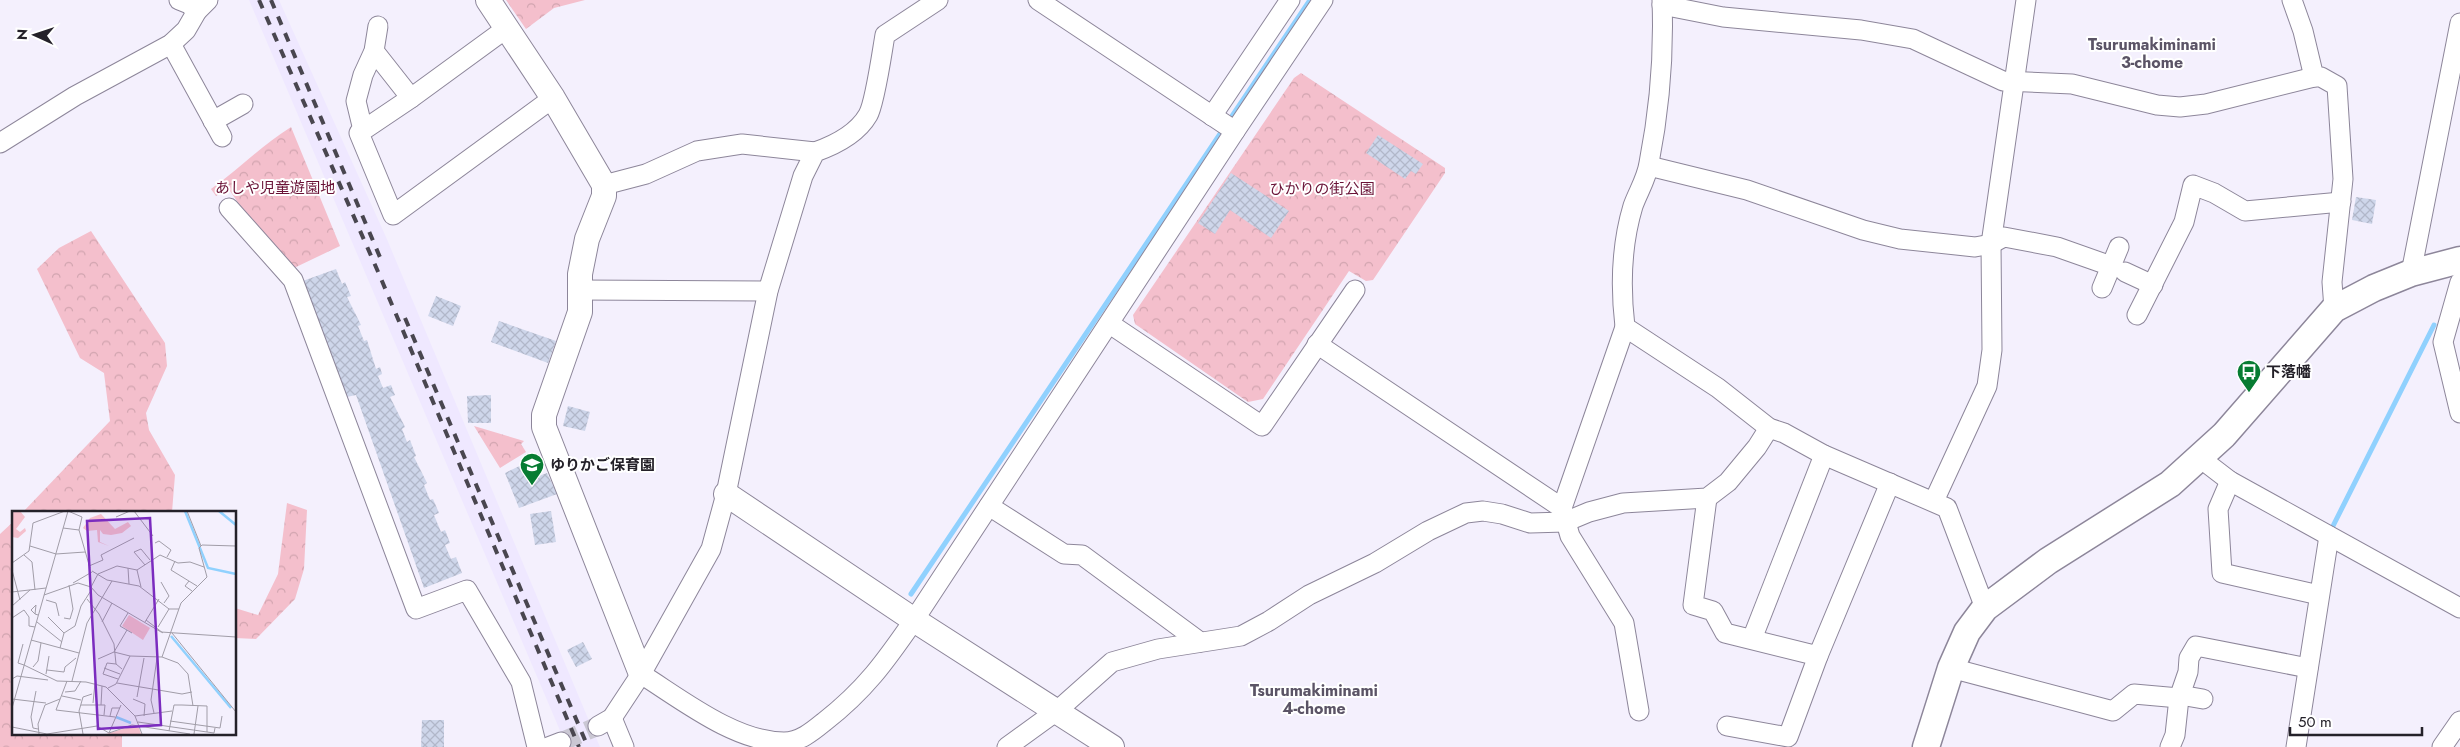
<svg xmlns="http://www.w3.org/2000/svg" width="2460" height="747" viewBox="0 0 2460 747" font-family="Jost,'Noto Sans JP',sans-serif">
	<defs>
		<pattern id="forest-crowns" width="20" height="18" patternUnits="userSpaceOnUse" patternTransform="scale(1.25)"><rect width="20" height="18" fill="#f4bfcc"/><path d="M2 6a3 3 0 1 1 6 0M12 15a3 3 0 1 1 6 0" fill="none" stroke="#d1a4af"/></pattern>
		<pattern id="building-cross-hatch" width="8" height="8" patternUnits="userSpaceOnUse" patternTransform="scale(1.25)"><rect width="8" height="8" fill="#ced6ea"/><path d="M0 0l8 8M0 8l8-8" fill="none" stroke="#b1b7c9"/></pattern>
	</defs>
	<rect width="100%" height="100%" fill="#f4f0fd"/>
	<path fill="#efe8ff" d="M249,0h30l107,237 214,510h-33z"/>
	<g fill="url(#forest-crowns)">
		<path d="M506,0h79l-31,8 -28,21z"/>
		<path d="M1301,73l144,95v5l-72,107 -7,1 -17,-10 -86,128 -15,3 -113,-78 -2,-9 161,-237z"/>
		<path d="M291,127l49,119 -46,22 -44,-48 -22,-32 -12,8 -5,-7c28,-20 51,-44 80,-62z"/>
		<path d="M91,231l74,112 2,23 -21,47 3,17 26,45 -3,37h-149l87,-91 -6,-48 -24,-15 -43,-89 22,-21z"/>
		<path d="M474,426l50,15 -3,3 5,8 -26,16z"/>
		<path d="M287,503l20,7 -3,59 -9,30 -39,40 -21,-1v-30l23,7 20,-41z"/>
		<path d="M14,521v212h108v14h-122v-213z"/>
	</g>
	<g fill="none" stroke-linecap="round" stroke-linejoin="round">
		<g stroke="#90d1fe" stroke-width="5">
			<path d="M2332,528l102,-203"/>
			<path d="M911,594l399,-594"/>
		</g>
	</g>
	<g fill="url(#building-cross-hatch)">
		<path d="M1378,135l45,29 -7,10 -5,-3 -6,8 -39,-26z"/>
		<path d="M1231,173l58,38 -18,27 -41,-28 -15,24 -17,-11z"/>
		<path d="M2356,197l20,3 -4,24 -20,-4z"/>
		<path d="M336,269l6,15 3,-2 6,14 -4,1 14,28 -3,1 6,15 3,-1 9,29 4,-2 2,7 -4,2 5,12 8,-3 4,10 -5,2 15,30 -3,2 5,13 3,-2 6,16 -2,1 13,26 -3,2 6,15 3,-1 6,14 -5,2 7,17 4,-2 5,13 -5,2 6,14 5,-2 6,16 -38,15 -68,-193 -14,3 -42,-116z"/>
		<path d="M436,296l25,10 -8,20 -25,-10z"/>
		<path d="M499,321l57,20 -8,22 -57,-21z"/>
		<path d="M491,395v28h-23l-1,-27z"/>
		<path d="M568,406l22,6 -5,19 -22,-5z"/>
		<path d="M530,461l6,16 11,-4 10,21 -38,14 -14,-35z"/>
		<path d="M551,511l5,31 -21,3 -5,-31z"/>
		<path d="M583,642l9,17 -16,8 -9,-17z"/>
		<path d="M422,720h22v27h-23z"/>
	</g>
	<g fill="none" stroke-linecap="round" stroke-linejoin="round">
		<path stroke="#cac7d3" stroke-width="19" stroke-dasharray="19 9" stroke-linecap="butt" d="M561,742l37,-16"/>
		<defs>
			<g id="minor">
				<path d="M179,0l10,4 8,7"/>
				<path d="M1038,0l197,131"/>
				<path d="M1662,0c2,52 -3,112 -13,163 -2,15 -11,29 -16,43 -12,40 -13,79 -8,121l93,61 51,40 15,5 40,22 123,53 38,100"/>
				<path d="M2292,0l11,31 11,46"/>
				<path d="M1662,5l61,12 138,13 52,9 90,42 69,3 85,21 23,2 26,-3 108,-27h7l16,9 6,93 -11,103 2,27"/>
				<path d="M507,28l-96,70 -52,35 34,82 160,-117"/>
				<path d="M171,44l51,93"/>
				<path d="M374,51l37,47"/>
				<path d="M1212,116l78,-116"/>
				<path d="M213,121l30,-17"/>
				<path d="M363,130l-7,-29 7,-26 11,-24 4,-25"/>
				<path d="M0,143l75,-47 96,-52 15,-14 11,-19 11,-11"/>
				<path d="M1649,166l98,24 116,40 37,9 75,8 16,-3 13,-7 53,10 54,19"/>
				<path d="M604,185l42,-11 51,-23 45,-7 73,8"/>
				<path d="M229,208l64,72 123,329 51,-19 54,92 16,65"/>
				<path d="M2125,272l28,13"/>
				<path d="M2411,273l49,-250"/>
				<path d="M2460,282l-17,60 17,71"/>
				<path d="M2102,288l17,-41"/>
				<path d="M579,290l189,1"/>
				<path d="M2137,315l47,-93 9,-37 21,8 31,18 96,-9"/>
				<path d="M1110,324l152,102 93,-136"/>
				<path d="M1625,327l-63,181 8,28 54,87 15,88"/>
				<path d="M1317,344l245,164"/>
				<path d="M2200,458l30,23 230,127"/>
				<path d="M2230,481l-12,28 4,64 97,22"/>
				<path d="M1707,498l-14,107 20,6 12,22 93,23 72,-173"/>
				<path d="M1934,501l53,-115 5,-36 -1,-106 35,-244"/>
				<path d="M989,506l75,48 18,1 118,87"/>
				<path d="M1752,639l72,-184"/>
				<path d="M1951,668l162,43 21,-17 45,4"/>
				<path d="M641,674c40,25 94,68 143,68 16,0 29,-11 40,-20 41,-32 61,-60 90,-102l321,-489 88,-131"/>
				<path d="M2180,695l23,4"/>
				<path d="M612,718l12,29"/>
				<path d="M598,726l14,-8 29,-44 70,-125 15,-55 42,-203 35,-115 12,-24c20,-7 42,-18 53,-37 7,-12 14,-63 17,-80l53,-35"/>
				<path d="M1727,726l61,11 30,-81"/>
				<path d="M548,747l13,-5"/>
				<path d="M1007,747l51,-37 54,-48 46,-13 83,-13 28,-15 40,-26 66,-32 53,-32 38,-18 17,-2 19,3 28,9 35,-1 24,-10 34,-9 84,-5 21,-16 29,-35 12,-19"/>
				<path d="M2170,747l5,-12 4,-37 9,-26 1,-14 7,-12 112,22"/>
				<path d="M2296,747l33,-211"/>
				<path d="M2442,747l18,-26"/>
			</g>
			<g id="tertiary">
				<path d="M488,0l65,98 51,87v11l-17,43 -7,35v38l-36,103v12l97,247"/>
				<path d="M726,494l188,126 198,127"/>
			</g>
			<path id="secondary" d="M1926,747l25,-79 16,-36 18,-24 63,-47 122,-77 54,-49 110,-126 40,-21 37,-15 49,-13"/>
		</defs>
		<use href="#minor" stroke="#8d869a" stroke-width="21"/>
		<use href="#tertiary" stroke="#8d869a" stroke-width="26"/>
		<use href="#secondary" stroke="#8d869a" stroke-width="29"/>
		<use href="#minor" stroke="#fff" stroke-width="19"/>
		<use href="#tertiary" stroke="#fff" stroke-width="24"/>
		<use href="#secondary" stroke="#fff" stroke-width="26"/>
		<g stroke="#49464f" stroke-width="4" stroke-dasharray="9 9" stroke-linecap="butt">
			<path d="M259,0l120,274 200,473"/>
			<path d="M271,0l111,262"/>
			<path d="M405,318l183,429"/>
		</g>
	</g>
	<defs>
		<symbol id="bus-pin" viewBox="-11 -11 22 30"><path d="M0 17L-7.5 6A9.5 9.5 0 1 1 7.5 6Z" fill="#077c32" stroke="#fff"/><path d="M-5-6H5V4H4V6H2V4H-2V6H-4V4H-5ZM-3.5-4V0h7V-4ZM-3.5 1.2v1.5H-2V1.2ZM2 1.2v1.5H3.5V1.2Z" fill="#fff"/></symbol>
		<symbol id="school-pin" viewBox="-11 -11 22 30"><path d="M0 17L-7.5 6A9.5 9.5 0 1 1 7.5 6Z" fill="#077c32" stroke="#fff"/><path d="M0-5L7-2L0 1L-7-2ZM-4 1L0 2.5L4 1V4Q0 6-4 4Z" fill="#fff"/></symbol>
	</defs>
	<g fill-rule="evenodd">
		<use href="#bus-pin" x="2235" y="358" width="28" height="38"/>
		<use href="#school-pin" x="518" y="451" width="28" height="38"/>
	</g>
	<g text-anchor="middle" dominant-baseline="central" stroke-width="4" stroke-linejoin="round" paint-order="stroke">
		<g font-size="15" fill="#691236" stroke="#fff">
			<text x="275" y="188">あしや児童遊園地</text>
			<text x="1322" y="189">ひかりの街公園</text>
		</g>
		<g font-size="15" font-weight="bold" fill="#242129" stroke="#fff" text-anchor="start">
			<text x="2266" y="372">下落幡</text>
			<text x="550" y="465">ゆりかご保育園</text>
		</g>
		<g font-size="16" font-weight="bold" fill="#5b5466" stroke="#fff">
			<text x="2152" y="44">Tsurumakiminami<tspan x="2152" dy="18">3-chome</tspan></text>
			<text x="1314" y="690">Tsurumakiminami<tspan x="1314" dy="18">4-chome</tspan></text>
		</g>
	</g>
	<g transform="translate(12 511)">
		<rect width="224" height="224" fill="#f4f0fd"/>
		<path d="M0,0h8l5,6 -9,12 4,3 5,-4 1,3 -8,7 -6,-1zM89,3l14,15 13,-7 3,4 -9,7 -11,2 -8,-1 -3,-4v12l9,4 -11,-4 -1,-12 -10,1 -4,-3 7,-10zM117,104l21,13 -7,12 -21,-14zM121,215l6,2 2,6h-35z" fill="#f4bfcc"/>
		<path fill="none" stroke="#90d1fe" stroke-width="2.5" d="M173,0l23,57 28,6M207,0l17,14M159,125l60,72M104,206l15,6"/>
		<path fill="none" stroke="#a19da8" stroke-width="1" d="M56,0l14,6 -3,13 11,38M122,0l19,25M175,0l14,35M104,6l14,-6M51,17l16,2M143,32l4,-2 12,9 -4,7M18,35l26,8 29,-2M12,44l8,7 3,28M163,50l-4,9 26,16M0,52l17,-12 4,-28 32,-12M133,54l-11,-13 7,-3 9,11M77,55l14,-6 -2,-5 33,-17M192,56l-14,-5 -12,1 -18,-8 -23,15 -20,-4 -19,8 -7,13 7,8 63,37 75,5M116,57l1,16M0,59l8,30M125,59l4,17M80,60l15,9 32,6 30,23h10M177,70l-4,5 7,5M149,71l8,14 -5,7M61,72l19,-11M0,81l34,-4M32,84l34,-12 13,4M75,88l12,15 15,30 2,20 6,5M34,89l10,3 3,13M0,95l18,-16M116,102l-8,13 12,7M23,103l1,-9 -5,5 4,4 3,1M36,106l16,16M0,107l12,-8 5,7v9l6,1M52,107l6,1 3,-10 -4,-24M134,109l17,13M25,111l25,20M90,111l10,-19M133,111l14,-23M146,116l11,-18M52,122l11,-7 6,-20 11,-17M160,122l64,79M19,129l48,13M11,133l-5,19 6,2M48,137l4,-15M102,141l13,-22M150,146l16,6 10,11 5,32M86,148l16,-7 16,4M104,153l-9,-1 -4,11 15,5M12,154l33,16 29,1 20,5 29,29 7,18M21,156l5,-6 3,-18M92,157l16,6M35,159l17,2 1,-5 11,-9M34,163l3,-18M0,168l5,-3 31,4M55,170l-11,29 59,7M60,170l15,-58 25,-42M105,172l65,11 10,-2M96,177l8,-4 14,-28 32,1 19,-54 26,-26 -8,-29 3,-3 34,1M24,180l-5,26 2,11 5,1M53,181l10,-1 6,-10M50,185l19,4M125,186l7,-39M0,188l34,4M121,188l12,5 -1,12M81,192l2,-20M69,194h24l-1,10M89,194l1,-19M0,197l56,-197M142,202l-3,-13 6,-42M98,205l2,-8h8M123,205l37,-5M158,210l50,7 2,-12M126,211l76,11 1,-5M0,216l35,7 50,-8 12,7 23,-8 58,9M157,220l5,-26h8l25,1v26M97,222l12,-28M27,223l-1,-10 7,-19 15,-6M71,223l-4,-23 4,-14 9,-3M182,223l4,-28"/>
		<path fill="#7b2cbf" fill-opacity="0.15" stroke="#7b2cbf" stroke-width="2.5" d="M138,7l11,207 -63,4 -11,-208z"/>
		<rect width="224" height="224" fill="none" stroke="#242129" stroke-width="2.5"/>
	</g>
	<g transform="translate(35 35) rotate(273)" stroke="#ffffff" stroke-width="4" paint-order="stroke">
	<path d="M0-4L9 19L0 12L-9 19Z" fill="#242129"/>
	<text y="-8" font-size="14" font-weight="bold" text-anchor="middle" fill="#242129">N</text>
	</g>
	<path d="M2290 727v8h132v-8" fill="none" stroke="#242129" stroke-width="2.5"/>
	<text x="2298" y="727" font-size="15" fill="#242129" stroke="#ffffff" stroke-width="4" paint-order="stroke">50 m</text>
</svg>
